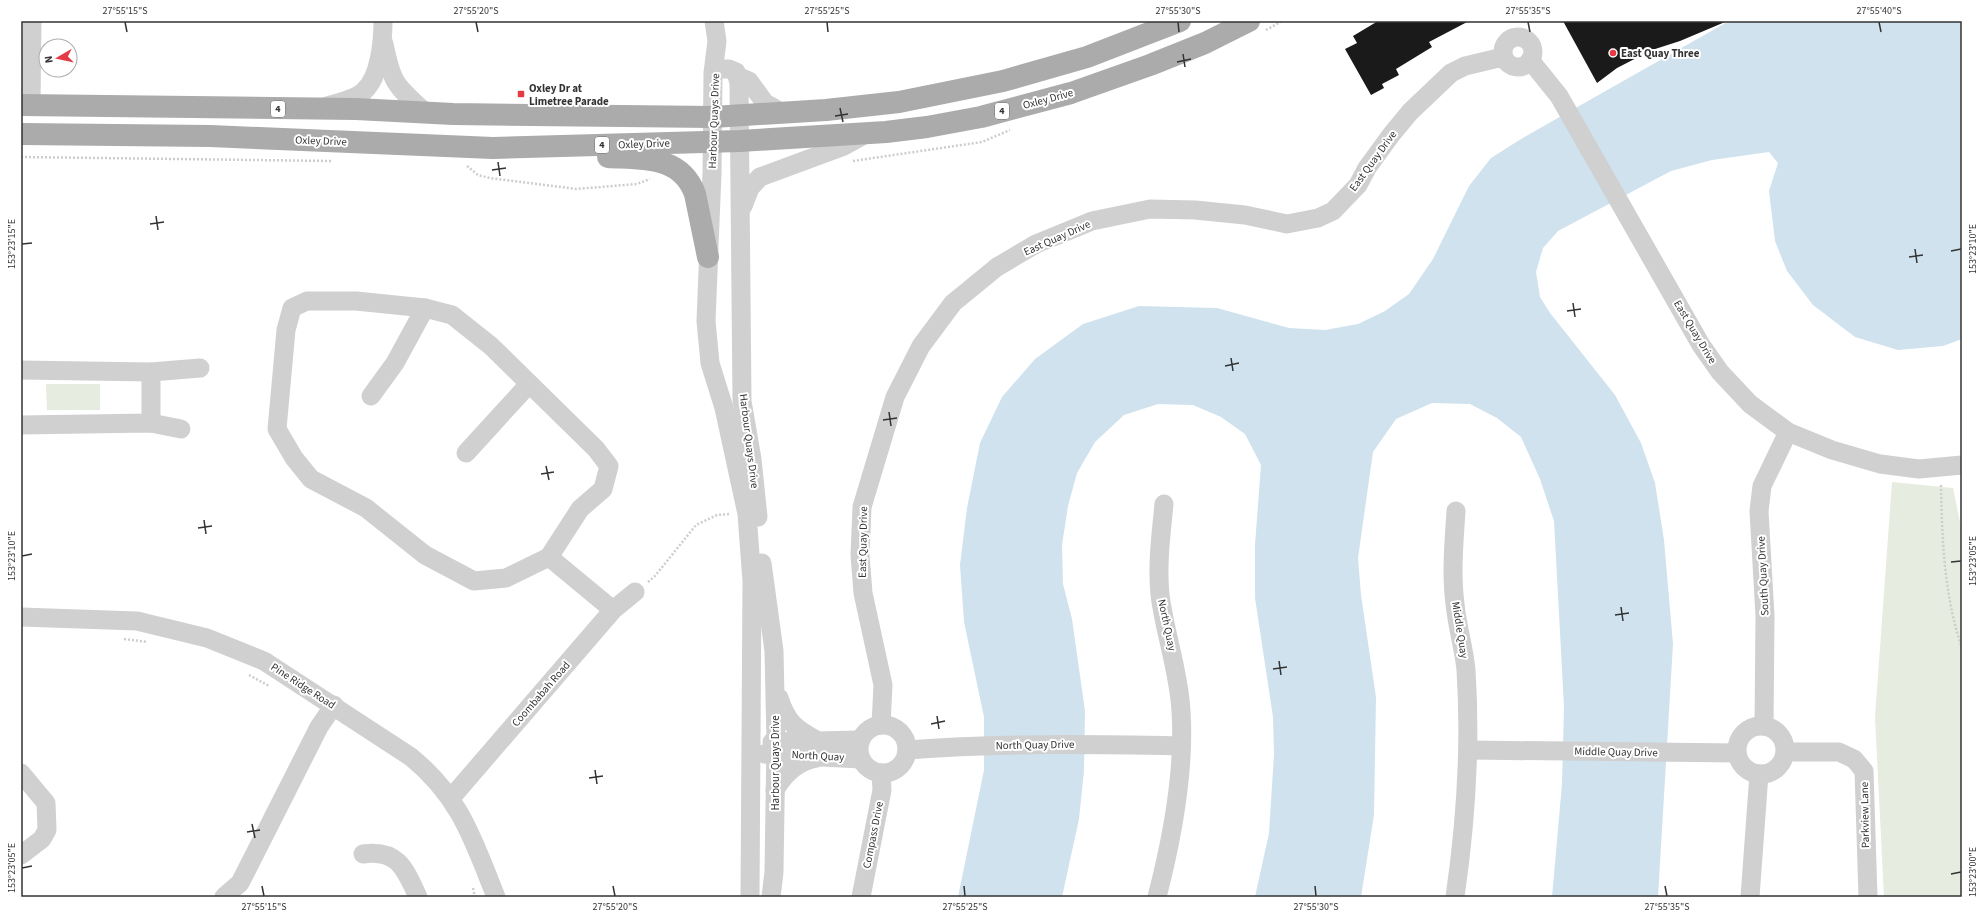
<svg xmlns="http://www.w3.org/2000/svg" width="1983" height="918" viewBox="0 0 1983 918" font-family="'Source Sans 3',sans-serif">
	<rect width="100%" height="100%" fill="#fff"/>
	<g fill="#e6ecdf">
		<path d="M46,384h54v26h-53z"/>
		<path d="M1892,482l61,6 9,44v365h-78l-9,-180z"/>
	</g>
	<path fill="#cfe2ee" d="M1729,21h233v318l-19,7 -45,4 -43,-13 -42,-32 -26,-34 -12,-30 -6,-50 9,-28 -9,-11 -57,8 -41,11 -113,60 -15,17 -7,24 4,25 10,16 65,82 26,48 14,40 9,57 9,104 -15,253h-106l10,-113 2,-77 -10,-186 -14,-42 -19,-42 -24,-19 -27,-14 -38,-1 -36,16 -23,33 -15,106 3,37 15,102 -2,118 -13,82h-106l14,-64 5,-79 -1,-37 -18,-119v-53l6,-80 -16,-31 -24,-17 -28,-12 -35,-1 -34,11 -29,27 -18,31 -9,33 -6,39 1,39 9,35 13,92 -1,60 -5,48 -17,78h-104l26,-127v-53l-20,-95 -4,-57 7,-57 13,-65 22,-46 33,-38 48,-35 56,-18 78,2 72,20 36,2 33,-6 27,-13 24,-17 24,-35 36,-73 22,-28 30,-19z"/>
	<g fill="#1a1a1a">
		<path d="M1378,21h91l-40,21 3,5 -36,22 3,6 -17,9 2,4 -13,7 -26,-46 12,-6 -4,-7z"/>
		<path d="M1563,21h162v1l-45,19 -28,9 -35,18 -20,15z"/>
	</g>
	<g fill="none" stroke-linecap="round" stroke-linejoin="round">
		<g stroke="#cdcdcd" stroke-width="2.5" stroke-dasharray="2 2" stroke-linecap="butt">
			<path d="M1266,30l16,-9"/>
			<path d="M21,157l311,4"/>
			<path d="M853,161l129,-19 28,-12"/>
			<path d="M467,166l11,9 12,3 86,11 61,-5 13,-5"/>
			<path d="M1941,485c1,54 3,111 21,163"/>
			<path d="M648,582l7,-6 41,-51 21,-10 13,-1"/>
			<path d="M124,639l23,3"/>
			<path d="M249,675l20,11"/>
			<path d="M473,888l2,9"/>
		</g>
		<g stroke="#d0d0d0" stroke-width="19">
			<path d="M714,21l3,20 -4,32 -1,100 -6,148 4,42 14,45 23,106 5,67 -2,316"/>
			<circle cx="1518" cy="52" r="15"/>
			<path d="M384,44c8,40 12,42 42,69"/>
			<path d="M1530,60l29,36 142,249 19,27 30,32 38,28 44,18 48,14 39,5 43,-4"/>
			<path d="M714,69h15l7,3 3,11 3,318 10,58 6,58"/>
			<path d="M737,76l12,5 16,22 18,10"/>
			<path d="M31,105l1,-84"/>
			<path d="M327,106c12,-4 28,-6 37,-15 16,-14 19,-51 19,-70"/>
			<path d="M743,206l7,-18 10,-11 84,-31 22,-12"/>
			<path d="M307,301h49l69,7 27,7 39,31 105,103 13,17 -6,23 -23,20 -31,48 -43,21 -32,3 -49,-26 -59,-47 -55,-29 -17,-21 -17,-29 9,-99 6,-22z"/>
			<path d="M21,370l130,2 49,-4"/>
			<path d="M371,396l24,-33 30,-55"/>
			<path d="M151,423v-51"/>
			<path d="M21,425l130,-2 30,6"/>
			<path d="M466,453l63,-69"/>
			<path d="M549,557l64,53"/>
			<path d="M762,563l12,88 2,91 -2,130 -3,25"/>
			<path d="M21,617l116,4 70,17 57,23 147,96c50,41 62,83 85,140"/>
			<path d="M779,698c8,25 17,31 39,43"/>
			<path d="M881,725l2,-40 -20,-92 -3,-38 2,-48 33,-110 26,-51 32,-43 44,-36 39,-23 56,-23 58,-12 45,1 50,5 42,9 31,-6 15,-7 25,-26 9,-17 24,-33 19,-23 41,-39 14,-7 38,-9"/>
			<circle cx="883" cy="749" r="24"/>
			<path d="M1764,726l1,-110 -6,-105 3,-25 26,-54"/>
			<circle cx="1761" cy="750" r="24"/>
			<path d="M772,742l88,-2"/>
			<path d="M907,750c91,-7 182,-6 273,-4"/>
			<path d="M1469,750l268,3"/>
			<path d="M1785,752h54l15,7 10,12 4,126"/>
			<path d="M764,754l97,5"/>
			<path d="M21,773l25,30 1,27 -5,9 -21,16"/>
			<path d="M775,790c10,-17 24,-29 42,-32"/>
			<path d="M451,798l162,-188 22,-18"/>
			<path d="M363,854c35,-5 42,15 55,43"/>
			<path d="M224,897l16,-14 79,-156 15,-22"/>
			<path d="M861,897l21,-107 -1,-17"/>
			<path d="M1157,897c15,-58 28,-126 24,-186 -2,-39 -16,-77 -21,-116 -3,-31 1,-60 4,-91"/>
			<path d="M1455,897c11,-76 16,-150 11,-227 -2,-22 -9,-44 -11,-66 -4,-31 -1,-62 1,-93"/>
			<path d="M1750,897l9,-123"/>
		</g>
		<g stroke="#ababab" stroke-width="22">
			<path d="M21,105l335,4 97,5 260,3 113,-7 73,-8 104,-21 84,-24 93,-36"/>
			<path d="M21,134l189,2 283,12 247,-7 146,-9 41,-5 54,-10 90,-24 79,-28 55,-22 44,-22"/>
			<path d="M608,157c34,2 73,-2 87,37l13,63"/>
		</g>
	</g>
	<path fill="none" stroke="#333" stroke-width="1.5" d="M125,22l2,10M476,22l2,10M827,22l1,10M1178,22l1,10M1528,22l2,10M1879,22l2,10M1183,54l2,13M1177,62l14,-3M840,108l3,14M835,116l13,-2M498,162l2,14M492,170l14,-2M156,216l2,14M150,224l14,-2M22,244l10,-1M1915,249l2,14M1951,251l10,-2M1909,257l14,-2M1573,303l2,14M1567,311l14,-2M1231,358l2,13M1225,366l14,-3M889,412l2,14M883,420l14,-2M546,466l3,14M541,474l13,-2M204,520l2,14M198,528l14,-2M22,556l10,-2M1951,562l10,-1M1621,607l2,14M1615,615l14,-2M1279,661l2,14M1273,669l14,-2M937,716l2,13M931,724l14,-3M595,770l2,14M589,778l14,-2M252,824l3,14M247,832l13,-2M22,868l10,-2M1951,874l10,-2M262,886l2,10M613,886l2,10M964,886l1,10M1315,886l1,10M1665,886l2,10"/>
	<g fill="#e63946" stroke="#fff" stroke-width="1.5">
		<circle cx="1613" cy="53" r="4"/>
		<rect x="517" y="90" width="8" height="8" rx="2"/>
	</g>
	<g text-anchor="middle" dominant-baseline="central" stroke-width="4" stroke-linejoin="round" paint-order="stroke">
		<g fill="#fff" stroke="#707070" stroke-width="1">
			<rect x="271" y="101" width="14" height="16" rx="3"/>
			<rect x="995" y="103" width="14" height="16" rx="3"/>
			<rect x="595" y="137" width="14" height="16" rx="3"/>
		</g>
		<g font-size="10" font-weight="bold" fill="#333">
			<text x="278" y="109">4</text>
			<text x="1002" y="111">4</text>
			<text x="602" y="145">4</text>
		</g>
		<g font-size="11" font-weight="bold" fill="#333" stroke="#fff" text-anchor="start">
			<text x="1621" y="53">East Quay Three</text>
			<text x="529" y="88">Oxley Dr at<tspan x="529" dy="13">Limetree Parade</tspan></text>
		</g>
		<g font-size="11" fill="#333" stroke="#fff">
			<text transform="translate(1048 99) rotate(-15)">Oxley Drive</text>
			<text transform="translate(714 121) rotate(-88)">Harbour Quays Drive</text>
			<text transform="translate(321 141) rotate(2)">Oxley Drive</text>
			<text transform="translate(644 144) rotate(-2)">Oxley Drive</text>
			<text transform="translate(1373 161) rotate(-54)">East Quay Drive</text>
			<text transform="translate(1057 238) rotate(-24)">East Quay Drive</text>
			<text transform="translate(1695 332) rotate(59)">East Quay Drive</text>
			<text transform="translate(749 441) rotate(83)">Harbour Quays Drive</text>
			<text transform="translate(863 542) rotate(-89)">East Quay Drive</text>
			<text transform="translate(1763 576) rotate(-93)">South Quay Drive</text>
			<text transform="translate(1167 625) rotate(78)">North Quay</text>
			<text transform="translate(1460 630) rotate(81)">Middle Quay</text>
			<text transform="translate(303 686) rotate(33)">Pine Ridge Road</text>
			<text transform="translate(541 694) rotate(-49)">Coombabah Road</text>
			<text transform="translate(1035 745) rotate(-1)">North Quay Drive</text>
			<text transform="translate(1616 752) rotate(1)">Middle Quay Drive</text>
			<text transform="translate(818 756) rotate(3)">North Quay</text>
			<text transform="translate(775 763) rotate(-90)">Harbour Quays Drive</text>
			<text transform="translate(1865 815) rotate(-91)">Parkview Lane</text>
			<text transform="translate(873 835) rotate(-79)">Compass Drive</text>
		</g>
	</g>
	<rect width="1983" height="918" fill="none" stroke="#ffffff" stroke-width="44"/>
	<g transform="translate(58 58) rotate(261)"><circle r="19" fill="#ffffff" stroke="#adadad"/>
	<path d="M0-3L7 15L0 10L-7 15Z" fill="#e63946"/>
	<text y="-6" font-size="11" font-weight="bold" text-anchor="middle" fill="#333333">N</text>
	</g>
	<rect x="22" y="22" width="1939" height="874" fill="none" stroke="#333" stroke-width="1.5"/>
	<g font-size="10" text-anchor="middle" fill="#333">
		<text x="125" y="14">27°55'15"S</text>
		<text x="476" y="14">27°55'20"S</text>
		<text x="827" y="14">27°55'25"S</text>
		<text x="1178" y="14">27°55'30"S</text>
		<text x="1528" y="14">27°55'35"S</text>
		<text x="1879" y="14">27°55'40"S</text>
		<text transform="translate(11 244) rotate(-90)" y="4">153°23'15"E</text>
		<text transform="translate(1972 249) rotate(-90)" y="4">153°23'10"E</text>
		<text transform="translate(11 556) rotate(-90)" y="4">153°23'10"E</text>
		<text transform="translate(1972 561) rotate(-90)" y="4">153°23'05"E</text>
		<text transform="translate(11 868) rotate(-90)" y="4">153°23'05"E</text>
		<text transform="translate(1972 872) rotate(-90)" y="4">153°23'00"E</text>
		<text x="264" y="910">27°55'15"S</text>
		<text x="615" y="910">27°55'20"S</text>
		<text x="965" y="910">27°55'25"S</text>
		<text x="1316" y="910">27°55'30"S</text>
		<text x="1667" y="910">27°55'35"S</text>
	</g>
</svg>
